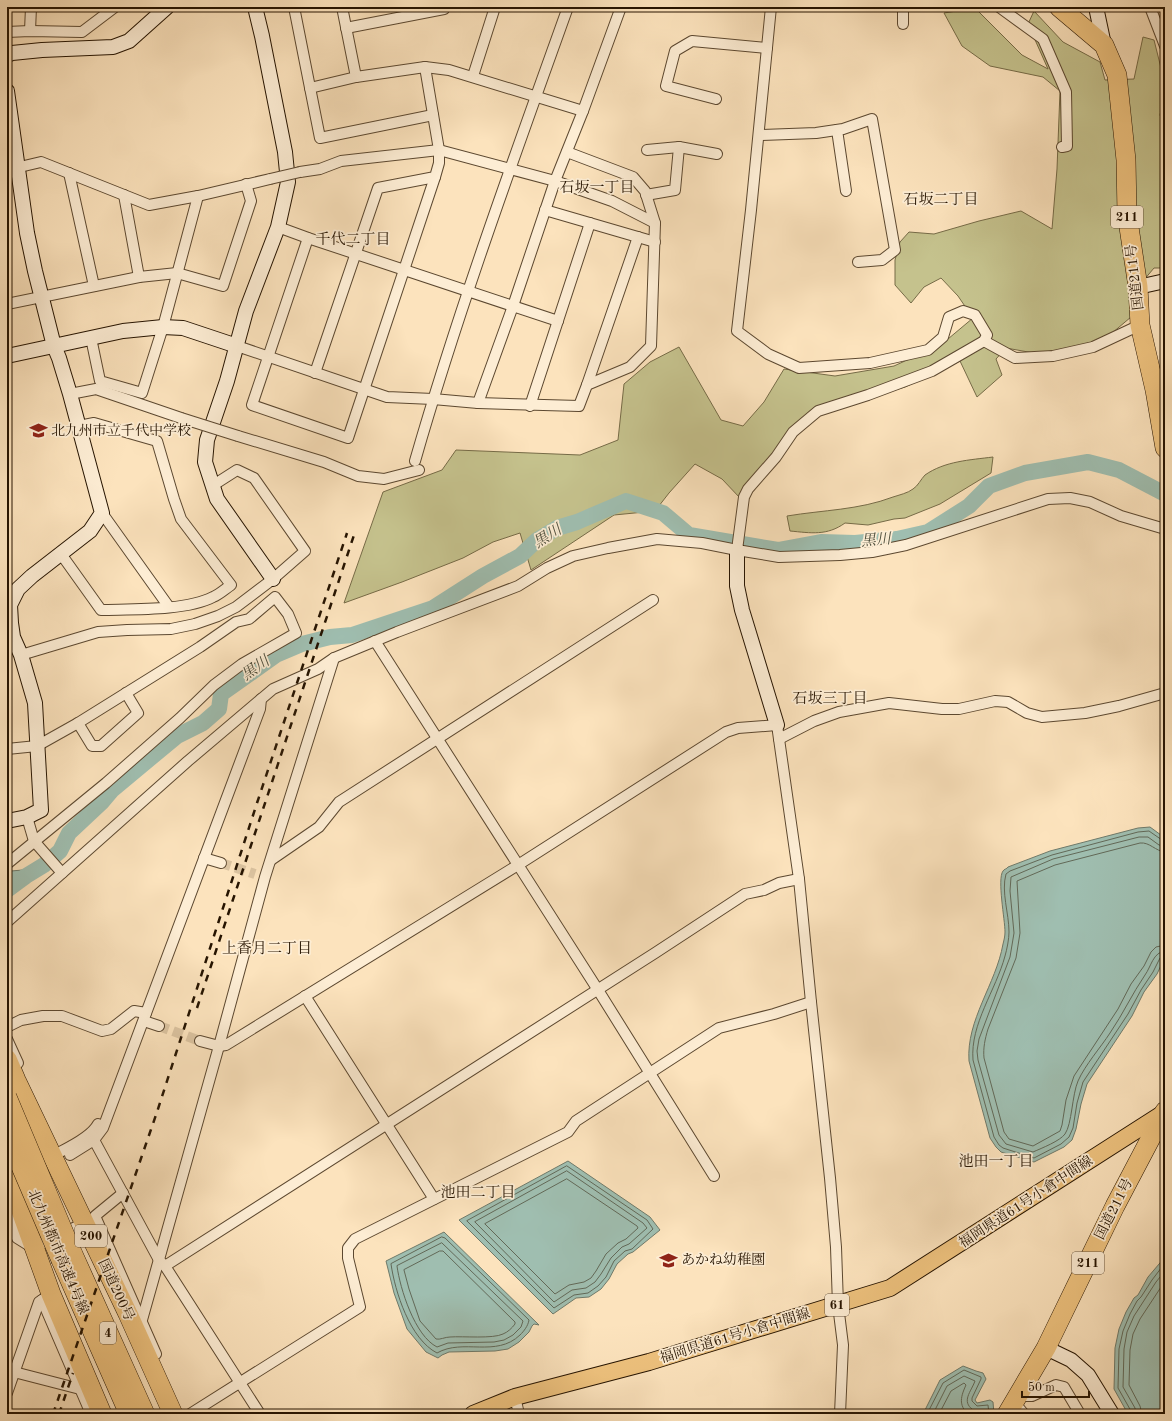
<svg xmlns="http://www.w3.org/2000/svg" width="1172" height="1421" viewBox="0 0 1172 1421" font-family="'Old Standard TT','Noto Serif JP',serif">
	<rect width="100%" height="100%" fill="#fce3bd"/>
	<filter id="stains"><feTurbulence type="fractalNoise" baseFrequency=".005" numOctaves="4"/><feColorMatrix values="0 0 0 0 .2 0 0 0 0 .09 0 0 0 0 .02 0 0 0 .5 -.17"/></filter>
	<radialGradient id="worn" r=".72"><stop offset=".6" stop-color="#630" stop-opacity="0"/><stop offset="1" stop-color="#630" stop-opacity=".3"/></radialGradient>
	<g fill="#c5c28d" stroke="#766b47">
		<path d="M975,8l47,47 26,14 -20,-45 6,-13 29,31 37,20 5,18 29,-1 9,-42 11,3 11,44v7l-5,24 5,14v139h-11l-16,19 -7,30 -39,33 -36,7 -50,-9 -10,11 6,16 -25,22 -17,-36 -55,26 -83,24 -60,58 -22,29 -18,-19 -27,-15 -26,29 -14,18 -41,4 -83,55 -11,-37 -27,9 -30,16 -61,24 -58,21 39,-111 59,-22 14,-20 124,5 38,-15 6,-56 26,-22 29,-15 42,73 22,6 21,-24 20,-33 51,7 59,-10 48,-22 31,-26 -15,-22 -17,-18 -17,9 -13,16 -16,-18v-25l5,-18 9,-10 25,2 45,-13 42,-10 31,18 5,-60 3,-78 -17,-14 -53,-11 -28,-20 -18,-33z"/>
		<path d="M993,457l-2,16 -51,31 -35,14 -11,1 -26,6 -23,-2c-18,13 -34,10 -55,8l-3,-15c36,-6 72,-6 106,-19 6,-2 15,-4 20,-8 5,-3 8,-10 12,-14 20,-14 45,-15 68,-18z"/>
	</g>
	<g fill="#9fbeb0" stroke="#6f7a6a">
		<path d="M1150,827l15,11v119l-8,17 -13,18 -12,24 -45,68 -6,20 -5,25 -4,11 -8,7 -30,15 -33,-10 -5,-5 -6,-9 -21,-77c-3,-41 27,-77 34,-117 1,-4 2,-8 2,-12 0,-12 -8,-53 -2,-61 1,-2 4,-2 5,-4l42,-16 88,-23z"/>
		<path d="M47,860l2,3 -42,32v-20l4,-4 23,-2z"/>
		<path d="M568,1161l82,56 10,13 -27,22 -5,2 -11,10 -8,15 -8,10 -12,8 -13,1 -23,16 -94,-94z"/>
		<path d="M444,1232l95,93 -5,-1 -2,2 -3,6 -10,10 -11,7 -13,2 -46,1 -7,3 -4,3 -12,-6 -19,-23 -13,-36 -8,-32z"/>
		<path d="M1165,1257v157h-37l-14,-25 1,-41 4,-19 7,-17 8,-14 4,-3 10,-18z"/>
		<path d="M963,1366l13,5 7,2 3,6 -11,21 2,3 13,-3 3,2 1,12h-71l17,-34z"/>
	</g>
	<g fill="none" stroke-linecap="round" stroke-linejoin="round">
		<g stroke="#626958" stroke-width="1">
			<path d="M1165,841l-3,-1 -13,-9 -11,1 -86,23 -42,16 -4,3c-5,18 3,39 3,58 0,7 -2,17 -4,24 -9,34 -35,68 -32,104l21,77 5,8 4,3 31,10 27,-14 8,-7 4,-9 4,-25 6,-21 45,-68 13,-24 12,-18 7,-14 5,-2"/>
			<path d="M1165,846l-6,-1 -11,-8h-9l-86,22 -42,18 -1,14 4,42 -4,24 -31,82 -2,12 1,9 21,75 7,9 27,8c9,-4 27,-11 32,-18 7,-10 7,-39 13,-53 7,-16 23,-34 32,-48 13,-19 22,-39 35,-58 6,-8 8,-23 20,-24"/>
			<path d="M1165,852c-10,-1 -15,-10 -25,-9l-85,22 -38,16 3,52 -4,25 -28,71c-3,10 -5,19 -4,29l20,74 5,7 24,7 27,-15 2,-6 4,-25 8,-24 44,-67 13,-25 13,-18 7,-14 5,-5 9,-2"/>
			<path d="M567,1166l80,54 6,9 -21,20 -7,2 -11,10 -8,16 -8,9 -10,7 -14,2 -20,13 -87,-87z"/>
			<path d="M567,1171l76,52 4,5 -18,16 -7,3 -11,11 -10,16 -6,8 -9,6 -14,2 -18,12 -79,-80z"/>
			<path d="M567,1179l70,47 1,2 -12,11 -8,4 -12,11 -10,17 -5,7 -7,4 -15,3 -14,9 -70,-70z"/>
			<path d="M442,1237l3,1 84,82c-1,6 -5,11 -9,15 -24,23 -57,3 -83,18 -27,-14 -42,-61 -46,-89z"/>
			<path d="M442,1243l81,78 -2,6 -8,8 -9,5 -10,2 -46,1 -11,4c-22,-11 -37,-58 -40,-81z"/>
			<path d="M440,1251h3l72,71v2c-3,4 -7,8 -12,10 -10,5 -40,2 -53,3 -5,0 -10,3 -14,2l-16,-18 -11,-32 -5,-19z"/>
			<path d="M927,1414l16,-31 21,-13 17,7v2l-9,19v3l5,5 11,-1 1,9"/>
			<path d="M933,1414l14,-28 17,-10 11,5c-4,11 -14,20 -2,29l10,1 1,3"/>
			<path d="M939,1414l12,-23 13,-8 2,2c-5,11 -8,20 2,29"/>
			<path d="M1131,1414v-3l-13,-23 1,-39 4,-18 7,-17 7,-13 4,-4 11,-17 13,-17"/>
			<path d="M1136,1414l-1,-6 -12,-21 1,-38 3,-17 7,-16 22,-34 9,-11"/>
			<path d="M1142,1414l-2,-8 -11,-21 1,-35 3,-16 7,-15 25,-38"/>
		</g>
		<path stroke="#9fbeb0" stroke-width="16" d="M7,890l19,-14 18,-11 16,-14 9,-18 32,-30 11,-13 65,-54 26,-13 16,-14 2,-15 55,-39 26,-11 28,-7 22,-2 81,-27 50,-32 37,-20 17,-16 20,-12 20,-6 49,-21 37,12 26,22 89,15 43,-8 34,1 42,-4 31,-7 41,-26 20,-20 36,-13 63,-11 31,8 46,24"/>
		<g stroke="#dcc4a1" stroke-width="10" stroke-dasharray="10 5" stroke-linecap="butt">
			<path d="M221,863l34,11"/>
			<path d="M159,1026l41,15"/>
		</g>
		<defs>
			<g id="street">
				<path d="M294,7l26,131 113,-23"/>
				<path d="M342,7l14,70 69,-10 24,3 134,41"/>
				<path d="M999,7l44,32 23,53 1,54 -5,1"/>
				<path d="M1150,7l15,39"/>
				<path d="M903,24v-17"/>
				<path d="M346,28l98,-19v-2"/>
				<path d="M30,31l1,-24"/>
				<path d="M7,32l23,-1 52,1 33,-25"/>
				<path d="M473,76l22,-69"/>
				<path d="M310,88l46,-11"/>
				<path d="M716,99l-50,-13 9,-35 17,-10 75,7"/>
				<path d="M837,130l9,61"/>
				<path d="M759,135l57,-2 27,-4 29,-10 23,131 -13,10 -24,2"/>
				<path d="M647,150l32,-3"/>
				<path d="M7,170l34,-8 108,43 49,-9 72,-17"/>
				<path d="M300,172l20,-3 21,-8 98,-11 116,31 57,20 43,22"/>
				<path d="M69,173l25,113"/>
				<path d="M124,195l15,82"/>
				<path d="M646,195l29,-5 4,-43 38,7"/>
				<path d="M545,210l110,32"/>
				<path d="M278,227l30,11 250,83"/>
				<path d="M308,238l-56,167 96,33 87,-261"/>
				<path d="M7,304l132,-27 38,-4 46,13 28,-85 -5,-17"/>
				<path d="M91,338l9,43 42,12 21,-66 35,-131"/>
				<path d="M984,341l31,17 38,-2 40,-9 47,-22"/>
				<path d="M237,346l150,51 46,2 45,4 101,3 8,-21 43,-18 21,-21 4,-123 -10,-32 -12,-14 -66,-25"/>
				<path d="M315,373l63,-185 57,-11 4,-14v-13l-14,-83"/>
				<path d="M587,385l51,-148"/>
				<path d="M70,394l26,-5 85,29"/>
				<path d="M478,403l35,-97 42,-125 28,-70 38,-104"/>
				<path d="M530,406l60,-183"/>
				<path d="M238,436l86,26 34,14 26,3 35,-9"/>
				<path d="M415,461c44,-153 99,-303 153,-454"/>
				<path d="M102,513l67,94"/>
				<path d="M737,550l7,-53 4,-8 28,-32 17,-25 25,-21 50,-16 64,-24 52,-30 3,-6 -12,-20 -12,-4 -14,6 -6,20 -15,13 -58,13 -71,5 -31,-14 -31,-23 14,-121 20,-203"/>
				<path d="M61,554l40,56c31,-1 85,1 112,-13 7,-3 12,-8 18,-12l-50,-66 -7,-20 -17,-58 -63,-18 -15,3"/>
				<path d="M375,641l223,349 116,186"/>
				<path d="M21,655l77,-23 29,-2 44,-1 24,-5 23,-8 18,-9 37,-28 32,-28 -51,-73 -17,-8 -25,16"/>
				<path d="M78,723l14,23h9l37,-33 -12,-20"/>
				<path d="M779,739l35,-18 25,-9 50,-9 53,6h17l36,-8 13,1 19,11 15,4 43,-4 34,-7 46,-13"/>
				<path d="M7,749l30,-3 41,-23 122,-76 36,-25 13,-3 26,-22 13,17 8,19 -54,31 -28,21 -34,33 -74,65 -99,81"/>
				<path d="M27,817l7,24 28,32"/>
				<path d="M204,858l17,5"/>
				<path d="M271,860l48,-33 20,-25 314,-202"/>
				<path d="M7,922l181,-161 85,-72 45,-20 16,-11 63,-26 121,-46 29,-18 26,-12 35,-8 49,-9 45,4 35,7 42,7 61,-2 32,-3 34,-7 142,-46 22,-1 20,4 31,14 44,13"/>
				<path d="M305,996l129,203"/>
				<path d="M144,1021l15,5"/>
				<path d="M7,1027l14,-7 22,-4h19l40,15 9,-2 23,-18 12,2"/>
				<path d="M7,1039l11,24"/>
				<path d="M200,1041l19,5 7,-1 292,-180 208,-133 12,-4 39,-3 22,154 12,123 19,176 6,69 2,58 5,40 -3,69"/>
				<path d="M94,1140l65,120 6,6 95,148"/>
				<path d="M60,1152c12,-6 32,-16 38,-28"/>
				<path d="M70,1155l24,-15 9,-12 157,-419 1,-10"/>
				<path d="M123,1193l-28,23 61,138"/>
				<path d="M7,1211l10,27 16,10 51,-25"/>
				<path d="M165,1266l490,-313 90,-59 19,-4 15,-7 20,-4"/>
				<path d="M42,1300l49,114"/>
				<path d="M142,1320l77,-274 46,-169 69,-219"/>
				<path d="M14,1372l66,17"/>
				<path d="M7,1393l32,-91 6,-4"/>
				<path d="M1018,1396h14l24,-11 8,2 16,27"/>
				<path d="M515,1397l4,17"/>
				<path d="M1014,1402l10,12"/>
				<path d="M190,1414l170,-107 -12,-49v-10l7,-9 213,-107 8,-11 143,-93 55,-14 37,-12"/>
			</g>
			<g id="secondary">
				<path d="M255,7l7,29 23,116 3,30 -10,45 -32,84 -19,70 -20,59 -2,22 12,37 56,80"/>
				<path d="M1096,7l8,38"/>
				<path d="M7,55l5,-2 30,-3 71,-3 16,-6 38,-34"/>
				<path d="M7,91l20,142 8,38 19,75 5,12 11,36 32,119 -12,18 -58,45 -14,13 -8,16 1,18 2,14 8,18 14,48 6,107 -14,7 -20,4"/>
				<path d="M1138,287l27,-6"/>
				<path d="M7,356l116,-25 40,-4 20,1 54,18"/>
				<path d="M737,550v36l5,24 35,115"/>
				<path d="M1046,1348l25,12 17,15 24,39"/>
			</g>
			<path id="primary" d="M473,1414l42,-17 134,-35 241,-74 275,-176"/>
			<g id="highway">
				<path d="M1059,7l45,38 13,30 9,85 1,54 11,73 2,38 15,65 10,58"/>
				<path d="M7,1059l9,21 112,234 45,100"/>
				<path d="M7,1172l44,122 51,120"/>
				<path d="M72,1252l73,162"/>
				<path d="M61,1260l68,154"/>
				<path d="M1007,1414l39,-66 69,-142 50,-95"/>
			</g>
		</defs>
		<use href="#street" stroke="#5c4830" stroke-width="12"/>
		<use href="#secondary" stroke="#261401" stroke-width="16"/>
		<use href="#primary" stroke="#261401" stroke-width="18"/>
		<use href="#highway" stroke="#261401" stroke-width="20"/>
		<use href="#street" stroke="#fdedd4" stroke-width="10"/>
		<use href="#secondary" stroke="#fdedd4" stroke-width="14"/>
		<use href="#primary" stroke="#eec27e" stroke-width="16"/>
		<use href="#highway" stroke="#eec27e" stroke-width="19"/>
		<g stroke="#261401" stroke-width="2.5" stroke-dasharray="7 7" stroke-linecap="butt">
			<path d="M197,1008l157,-473"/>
			<path d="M53,1414l104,-302 100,-309 90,-270"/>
			<path d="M59,1414l14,-41"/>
		</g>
		<defs>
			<g id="street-bridge">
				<path d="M270,179l30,-7"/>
				<path d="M181,418l57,18"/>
			</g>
			<g id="highway-bridge">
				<path d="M7,1097l65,155"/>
				<path d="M7,1134l54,126"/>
			</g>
		</defs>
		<use href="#street-bridge" stroke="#5c4830" stroke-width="12" stroke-linecap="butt"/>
		<use href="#highway-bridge" stroke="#261401" stroke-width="20" stroke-linecap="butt"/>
		<use href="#street-bridge" stroke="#fdedd4" stroke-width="10"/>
		<use href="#highway-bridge" stroke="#eec27e" stroke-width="19"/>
	</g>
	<defs>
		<symbol id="school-bare" viewBox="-9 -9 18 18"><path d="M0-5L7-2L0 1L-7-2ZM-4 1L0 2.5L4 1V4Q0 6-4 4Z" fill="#8f2418" stroke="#fdedd4" stroke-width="2.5" paint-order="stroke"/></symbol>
	</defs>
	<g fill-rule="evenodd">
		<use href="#school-bare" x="26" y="418" width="25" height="25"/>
		<use href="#school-bare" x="656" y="1248" width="25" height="25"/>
	</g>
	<g text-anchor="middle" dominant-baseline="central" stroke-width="3.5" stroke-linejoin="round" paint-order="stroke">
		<g fill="#fdedd4" stroke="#665540" stroke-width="1">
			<rect x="1111" y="206" width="32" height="22" rx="3"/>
			<rect x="75" y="1225" width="32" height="22" rx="3"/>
			<rect x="1072" y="1252" width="32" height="22" rx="3"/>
			<rect x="825" y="1294" width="24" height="22" rx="3"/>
			<rect x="100" y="1322" width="16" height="22" rx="3"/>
		</g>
		<g font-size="13" font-weight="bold" fill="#261401">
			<text x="1127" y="217">211</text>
			<text x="91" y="1236">200</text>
			<text x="1088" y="1263">211</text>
			<text x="837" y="1305">61</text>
			<text x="108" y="1333">4</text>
		</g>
		<g font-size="14" fill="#261401" stroke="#fdedd4">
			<text transform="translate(1135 277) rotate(-97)">国道211号</text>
			<text transform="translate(1026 1202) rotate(-33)">福岡県道61号小倉中間線</text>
			<text transform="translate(1114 1209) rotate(-63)">国道211号</text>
			<text transform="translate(58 1252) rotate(67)">北九州都市高速4号線</text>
			<text transform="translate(116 1290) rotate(65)">国道200号</text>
			<text transform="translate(735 1336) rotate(-17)">福岡県道61号小倉中間線</text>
		</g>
		<g font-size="14" fill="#261401" stroke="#fdedd4" text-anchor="start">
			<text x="51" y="431">北九州市立千代中学校</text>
			<text x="681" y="1260">あかね幼稚園</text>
		</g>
		<g font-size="15" fill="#261401" stroke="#fdedd4">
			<text x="597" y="188">石坂一丁目</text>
			<text x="941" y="200">石坂二丁目</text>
			<text x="353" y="240">千代二丁目</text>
			<text x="830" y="699">石坂三丁目</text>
			<text x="267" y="949">上香月二丁目</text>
			<text x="996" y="1162">池田一丁目</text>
			<text x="478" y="1193">池田二丁目</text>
		</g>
		<g font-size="15" font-style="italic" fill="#50503e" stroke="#fdedd4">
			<text transform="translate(548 537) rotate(-32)">黒川</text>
			<text transform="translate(876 541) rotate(-5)">黒川</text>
			<text transform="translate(256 669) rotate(-35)">黒川</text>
		</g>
	</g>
	<rect width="1172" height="1421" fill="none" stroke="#fce3bd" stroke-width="24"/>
	<rect x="8" y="8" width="1156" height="1405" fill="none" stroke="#261401" stroke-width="2"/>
	<rect x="12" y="12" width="1148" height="1397" fill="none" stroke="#261401"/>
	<path d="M1022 1391v6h67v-6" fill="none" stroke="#261401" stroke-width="2"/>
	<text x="1028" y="1391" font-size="12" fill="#261401" stroke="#fdedd4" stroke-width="3" paint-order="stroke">50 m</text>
	<rect width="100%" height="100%" filter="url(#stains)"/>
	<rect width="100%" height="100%" fill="url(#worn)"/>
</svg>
